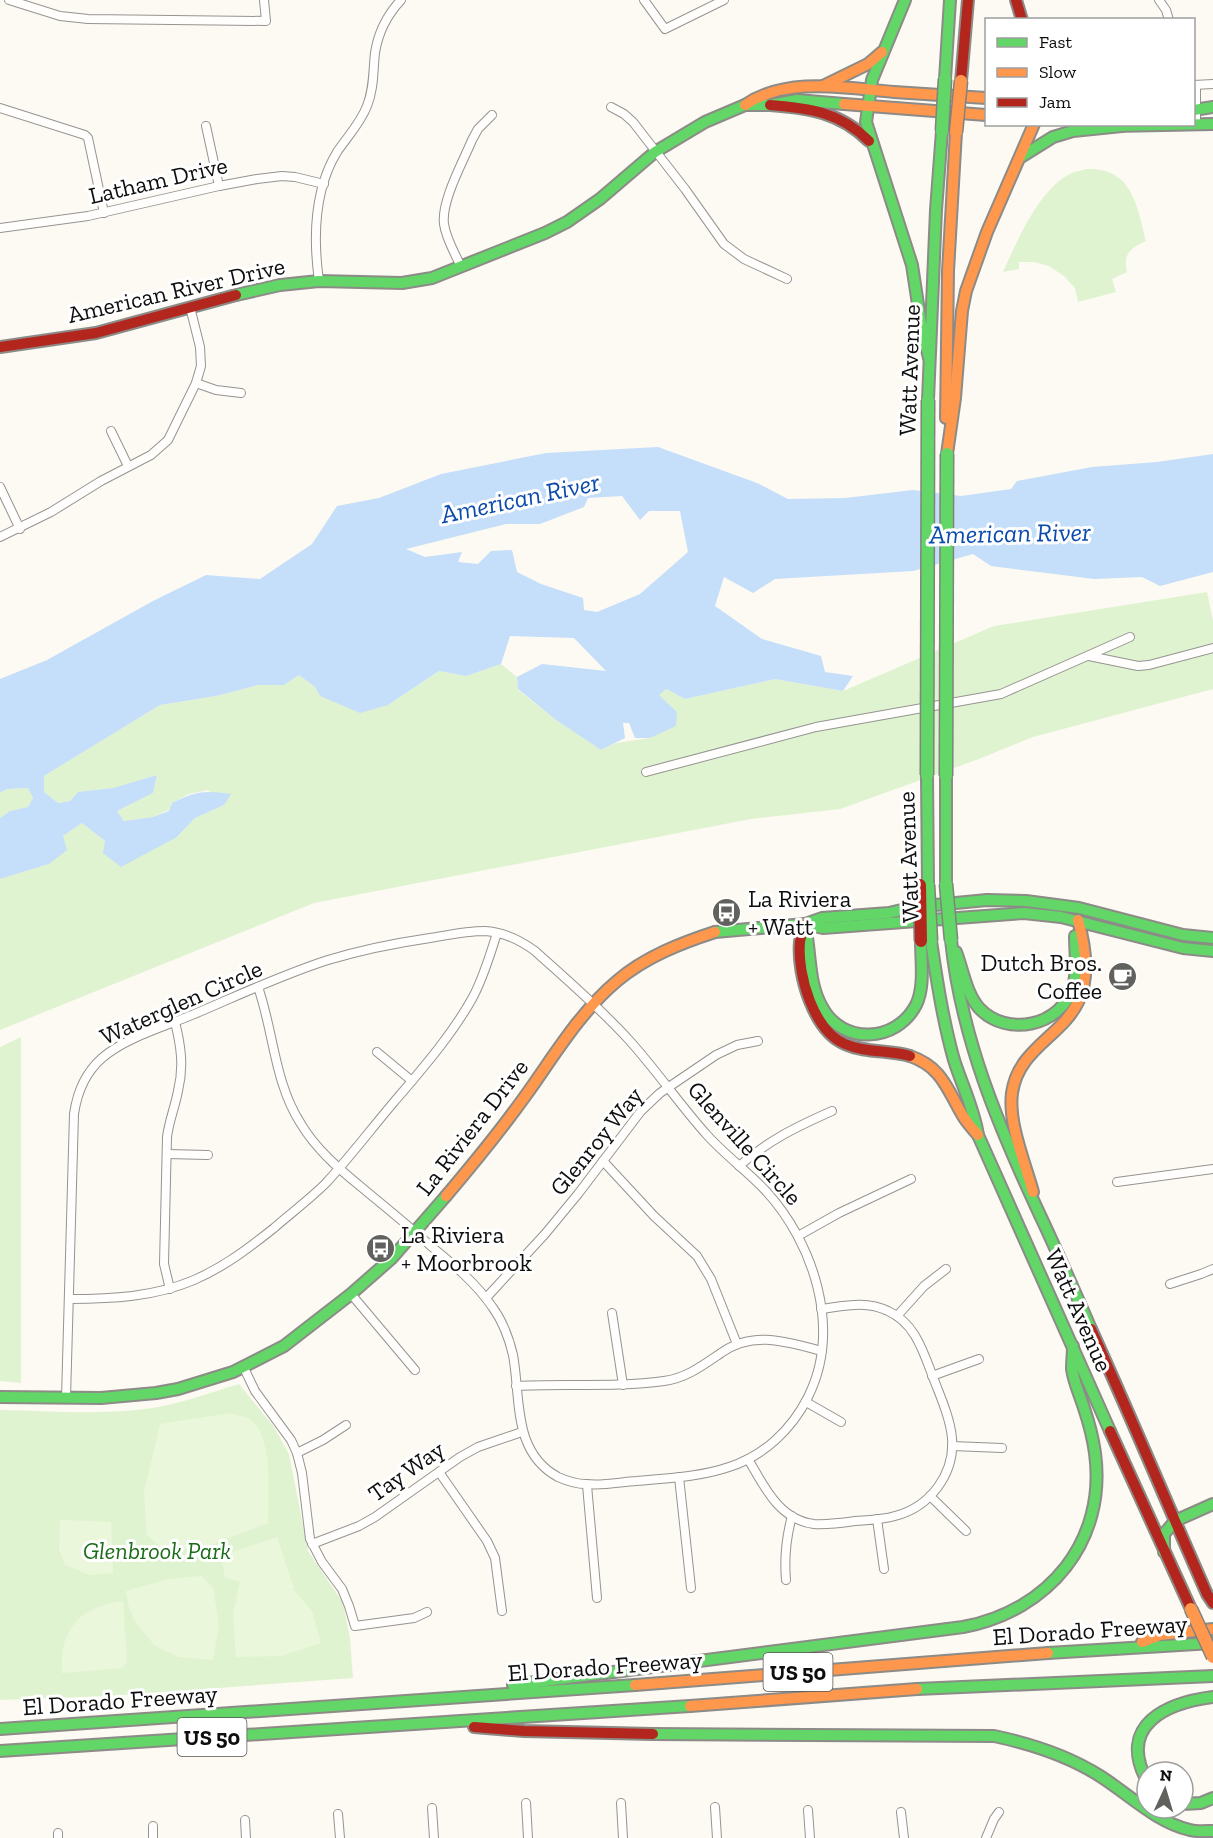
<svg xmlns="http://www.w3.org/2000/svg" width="1213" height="1838" viewBox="0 0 1213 1838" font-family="'Zilla Slab',serif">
	<rect width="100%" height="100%" fill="#fcfaf2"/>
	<g fill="#e0f3d0">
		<path d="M1086,169c46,-2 51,36 60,72 -16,7 -23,13 -19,31l-15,7 4,13 -38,10 -3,-14 -11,-12 -15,-10 -15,-4h-15v7l-16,3c14,-31 37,-85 69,-99 4,-2 9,-2 14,-4z"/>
		<path d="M1207,592l6,28v69l-180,48 -54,22 -139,50 -89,10 -437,84 -314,127v-151l49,-15 14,-28 19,-13 23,18 72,-4 18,-19 29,-13 -16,-15 -19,4 -17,9 -3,7 -16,7 -29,4 -7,-10 36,-18 4,-18 -44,13 -35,4 -8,9 -12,2 -14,-11v-16l116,-71 56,-9 43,-11h25l15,-10 16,12 5,9 68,9 51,-34 27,5 35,-12 16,13 1,13 38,30 45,30 15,-7 34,-5 27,-26 -19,-17 8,-6 19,10 90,-20 68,12 151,-65z"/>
		<path d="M28,788l5,10 -5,9 -18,4 -10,7v-25l7,-4z"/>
		<path d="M21,1037v346l-21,-2v-334z"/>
		<path d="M239,1384l35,43 15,27 19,97 35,52 7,35 3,40 -244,18 -109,4v-290c48,1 97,5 145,-1 32,-4 64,-16 94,-25z"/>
	</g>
	<g fill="#ebf7da">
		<path d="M230,1413c6,2 14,3 19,6 25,15 19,78 19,104l-65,25 -39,2 -17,-15 -3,-43 16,-68z"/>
		<path d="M60,1520l51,2 2,51 -23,2 -25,-10 -6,-15z"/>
		<path d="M277,1537l17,52h-9l9,1 18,21 9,32 -40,13 -45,1 -3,-43 7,-32 -15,-5 -4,-21z"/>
		<path d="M202,1576l11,12 6,38 -6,34 -35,-3 -24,-12 -20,-25 -5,-13 -3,-16 43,-12z"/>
		<path d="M123,1601l4,61 -5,6 -60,5c-3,-45 18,-66 61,-72z"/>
	</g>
	<path fill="#c5def9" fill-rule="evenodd" d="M658,447l99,36 31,16 57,-1 68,-8 48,6 50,-7 6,-8 75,-14 65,-5 56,-8v118l-53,14 -18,-9 -48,2 -103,-13 -18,-12 -60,17 -138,8 -22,14 -29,-16 -9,29 47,33 59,17 4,16 28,4 -10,15 -68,-12 -90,20 -19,-10 -7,6 18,17 -1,14 -26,12h-15l-6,-15h-6l2,15 -24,12 -45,-30 -38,-31 -1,-12 25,-13 64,7 -32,-33 -64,-2 -9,28 -35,12 -27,-5 -51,34 -28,8 -40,-17 -5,-9 -16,-12 -15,10h-25l-43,11 -56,9 -116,71v16l14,11 12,-2 8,-9 35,-4 44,-13 -4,18 -36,18 7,10 29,-4 16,-6 3,-8c24,-12 32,-13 59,-9l-7,11 -29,13 -18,19 -56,30 -18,-14 2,-12 -23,-18 -19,13 4,14 -18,14 -49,15v-61l10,-7 18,-4 5,-9 -5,-10 -21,1 -7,4v-114l47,-19 106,-59 53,-26 54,4 52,-35 25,-38 42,-8 62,-24 105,-21zM622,496l18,24 9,-9h31l8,41 -48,42 -43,18 -13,-2 -1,-12 -42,-14 -24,-12 -5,-22 -21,1 -13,13 -20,-2 4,-10 -37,5 -19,-8 100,-25h34l44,-17 4,-9z"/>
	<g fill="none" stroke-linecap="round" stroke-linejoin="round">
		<defs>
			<g id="street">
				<path d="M9,0l51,16 28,3 178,2 -2,-21"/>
				<path d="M644,0l21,29 59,-29"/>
				<path d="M1159,0l7,10 3,10"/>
				<path d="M1194,85l19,-1"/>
				<path d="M1196,85v40"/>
				<path d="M611,107l13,7 9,8 52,67 39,55 20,15 43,20"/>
				<path d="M0,108l85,27 3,3 16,75"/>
				<path d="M206,126l13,60"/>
				<path d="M0,228l88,-12 131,-30 38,-7 25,-3 13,1 29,7"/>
				<path d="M461,267c-6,-14 -15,-28 -17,-43 -3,-23 19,-62 28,-84l6,-11 14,-14"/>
				<path d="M319,281c-6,-43 -5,-91 18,-129 10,-15 23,-28 30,-46 7,-17 6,-35 8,-53 3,-20 12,-38 26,-53"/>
				<path d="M196,383l20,7 25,3"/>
				<path d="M111,431l17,35"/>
				<path d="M0,487l20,42"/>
				<path d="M0,537l51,-25 50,-31 50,-26 17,-15 28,-57 5,-17 -1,-19 -10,-40"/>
				<path d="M1089,656l49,10 11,-1 64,-17"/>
				<path d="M646,772l170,-45 185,-33 129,-57"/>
				<path d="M377,1052l35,29"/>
				<path d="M167,1154l41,1"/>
				<path d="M603,1161l51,55 43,40 14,23 26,65"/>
				<path d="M739,1166c30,-26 57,-39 93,-55"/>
				<path d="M1117,1182l96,-13"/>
				<path d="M798,1236l41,-23 72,-34"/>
				<path d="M1170,1284l31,-10 12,-5"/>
				<path d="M170,1289l-6,-25 3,-127c2,-16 8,-30 11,-46 6,-24 3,-45 -3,-69"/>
				<path d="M351,1294l64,76"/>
				<path d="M486,1298l59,-64 33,-40 63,-83 19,-18 56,-38 21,-10 21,-4"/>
				<path d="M69,1299c43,0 85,-2 125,-19 30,-13 55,-32 80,-52 17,-15 36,-29 52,-45 24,-26 45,-54 68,-81 28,-33 58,-67 79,-105 11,-21 17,-42 24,-64"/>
				<path d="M612,1313l11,72"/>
				<path d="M897,1316l27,-30 22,-17"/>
				<path d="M244,1368l11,23 36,49 6,13 5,20 8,66 12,23 20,27 7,17 6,20 59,-8 13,-6"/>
				<path d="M932,1376l47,-17"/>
				<path d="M516,1386c49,-3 99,2 148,-5 22,-3 38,-15 57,-28 32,-23 66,-11 101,-2"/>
				<path d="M66,1398l8,-284c3,-21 11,-41 28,-56 23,-20 61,-31 90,-43 45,-19 89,-40 136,-55 33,-10 68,-17 102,-22 18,-3 37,-7 55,-7 18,1 35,9 50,20 32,29 65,57 94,89 28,31 51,65 78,95 18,20 40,36 58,55 49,53 77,139 43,207 -16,32 -44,59 -79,70 -29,10 -62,11 -93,14 -16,1 -33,5 -50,3 -10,0 -19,-3 -28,-7 -46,-25 -37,-79 -45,-122 -4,-17 -10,-33 -20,-47 -16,-24 -39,-43 -61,-61 -23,-21 -48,-41 -72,-61 -22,-18 -44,-37 -59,-62 -27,-42 -27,-91 -43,-137"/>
				<path d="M806,1402l35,20"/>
				<path d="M952,1446l50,2"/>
				<path d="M297,1453l26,-13 23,-15"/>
				<path d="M748,1459c16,27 31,61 66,65 13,1 27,-1 41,-3 13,-1 27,-1 40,-5 35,-9 60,-42 57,-78 -2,-21 -12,-42 -19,-61 -10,-26 -18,-54 -45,-66 -22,-11 -44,-5 -67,-2"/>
				<path d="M439,1472l48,69 8,17 7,53"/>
				<path d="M679,1477l12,111"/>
				<path d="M587,1485l10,113"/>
				<path d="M930,1496l36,35"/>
				<path d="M877,1519l7,50"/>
				<path d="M312,1544l47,-18 16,-9 85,-60 18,-10 44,-15"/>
				<path d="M786,1580c-2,-23 0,-42 6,-64"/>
				<path d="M526,1803l2,35"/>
				<path d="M621,1803l2,35"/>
				<path d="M715,1807l2,31"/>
				<path d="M432,1808l2,30"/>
				<path d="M808,1810l2,28"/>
				<path d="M901,1812l3,26"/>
				<path d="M338,1814l2,24"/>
				<path d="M245,1820l1,18"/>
				<path d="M58,1838v-5"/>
				<path d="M153,1838v-12"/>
				<path d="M986,1838l8,-19 5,-7"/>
			</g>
			<g id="fast">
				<path d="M905,0l-33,80 -6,42 46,143 9,59 8,34"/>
				<path d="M945,79l5,-79"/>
				<path d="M1194,110l19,-3"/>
				<path d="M1114,126l99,-2"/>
				<path d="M1021,157l32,-20 20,-6 49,-5"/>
				<path d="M236,295l44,-10 39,-4 83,2 30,-5 113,-45 22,-11 33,-23 55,-47 50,-30 40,-17h25l27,-5 47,4"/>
				<path d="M928,400l8,-190 6,-79"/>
				<path d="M927,775l1,110"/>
				<path d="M946,776v108"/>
				<path d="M805,924l18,4 201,-15 37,4 122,31 30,3"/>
				<path d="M805,926c6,27 3,57 17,81 20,38 74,36 94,-2 9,-18 5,-44 5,-64"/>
				<path d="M715,932l90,-8 17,-6 67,-5 25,-6 73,-7 39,1 53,7 104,27 30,3"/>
				<path d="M951,940c10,97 47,185 88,273 18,38 35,77 52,116"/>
				<path d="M931,941c6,40 12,80 23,119 8,25 20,49 24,75l132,296"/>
				<path d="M956,952c7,18 10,41 23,56 28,30 82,18 94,-21 5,-16 2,-35 2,-51"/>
				<path d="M0,1397l101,1 55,-5 22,-4 55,-17 51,-26 67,-52 41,-36 54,-62"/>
				<path d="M1164,1552v-18l11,-13 38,-17"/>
				<path d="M1048,1653l165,-10"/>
				<path d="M513,1685l450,-58c86,-16 144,-86 132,-174 -2,-15 -6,-30 -11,-45 -4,-13 -10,-25 -12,-39 0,-8 1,-15 1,-23"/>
				<path d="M917,1689l296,-13"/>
				<path d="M0,1729l635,-44"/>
				<path d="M653,1734l341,2c38,8 73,19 106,40 30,19 56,46 90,54 7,2 16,1 23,1"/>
				<path d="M0,1751l690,-45"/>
				<path d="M1147,1781c-30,-56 19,-78 66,-84"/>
				<path d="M1183,1804l18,-1 12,-5"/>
			</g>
			<g id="slow">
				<path d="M823,86l45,-22 14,-12"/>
				<path d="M844,104l142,11"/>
				<path d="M745,105c42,-29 101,-17 149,-13 30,2 61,4 92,6"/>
				<path d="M946,418l2,-147 8,-139"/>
				<path d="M947,454l8,-56 7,-87 4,-20 21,-59 47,-108"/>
				<path d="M910,1056c32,11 37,33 53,60 4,7 10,13 15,19"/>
				<path d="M1033,1192c-8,-29 -25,-69 -21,-99 6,-44 49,-56 66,-91 12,-24 7,-57 0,-82"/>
				<path d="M446,1196c28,-33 55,-66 80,-101 28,-39 54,-83 91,-114 28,-24 64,-38 98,-49"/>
				<path d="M1142,1642l18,-7 53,-6"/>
				<path d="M635,1685l413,-32"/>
				<path d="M690,1706l227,-17"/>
			</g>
			<g id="jam">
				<path d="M1016,0l6,20"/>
				<path d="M961,81l7,-81"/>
				<path d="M770,105c39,3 70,7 99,36"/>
				<path d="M0,347l96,-14 140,-38"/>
				<path d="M805,924c-2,6 -4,12 -5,18 -3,33 14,89 45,102 20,9 44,6 65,12"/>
				<path d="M1091,1329c40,88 77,177 116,265l6,9"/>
				<path d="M1110,1431l81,178"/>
				<path d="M474,1727l50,4 129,3"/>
			</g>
		</defs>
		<use href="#street" stroke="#959491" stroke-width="10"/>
		<use href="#fast" stroke="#8c8b87" stroke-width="14"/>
		<use href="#slow" stroke="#8c8b87" stroke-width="14"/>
		<use href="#jam" stroke="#8c8b87" stroke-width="14"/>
		<use href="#street" stroke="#fffefd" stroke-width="8"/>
		<use href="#fast" stroke="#63d668" stroke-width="10"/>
		<use href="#slow" stroke="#ff974d" stroke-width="10"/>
		<use href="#jam" stroke="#b3261e" stroke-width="10"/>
		<defs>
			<g id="fast-bridge">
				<path d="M942,131l3,-52"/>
				<path d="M927,775l1,-375"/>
				<path d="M946,776l1,-322"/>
				<path d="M946,884l5,56"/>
				<path d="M928,885l3,56"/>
			</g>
			<g id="slow-bridge">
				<path d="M956,132l5,-51"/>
				<path d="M1191,1609l22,48"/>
			</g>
			<path id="jam-bridge" d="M920,885l1,56"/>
		</defs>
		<use href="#fast-bridge" stroke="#82827e" stroke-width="15" stroke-linecap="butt"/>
		<use href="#slow-bridge" stroke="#82827e" stroke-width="15" stroke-linecap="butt"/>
		<use href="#jam-bridge" stroke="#82827e" stroke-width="15" stroke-linecap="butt"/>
		<use href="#fast-bridge" stroke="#63d668" stroke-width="12"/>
		<use href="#slow-bridge" stroke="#ff974d" stroke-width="12"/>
		<use href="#jam-bridge" stroke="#b3261e" stroke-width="12"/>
	</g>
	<defs>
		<symbol id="bus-disc" viewBox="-11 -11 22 22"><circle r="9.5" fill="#61615e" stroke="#fff"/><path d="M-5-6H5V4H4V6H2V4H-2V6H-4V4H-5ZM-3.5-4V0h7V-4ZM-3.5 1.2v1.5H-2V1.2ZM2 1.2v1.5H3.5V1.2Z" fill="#fff"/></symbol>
		<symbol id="cafe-disc" viewBox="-11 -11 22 22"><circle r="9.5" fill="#61615e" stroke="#fff"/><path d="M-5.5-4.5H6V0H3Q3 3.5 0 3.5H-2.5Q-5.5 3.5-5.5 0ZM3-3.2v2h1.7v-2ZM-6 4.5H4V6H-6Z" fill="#fff"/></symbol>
	</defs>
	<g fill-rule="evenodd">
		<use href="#bus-disc" x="710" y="896" width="33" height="33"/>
		<use href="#cafe-disc" x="1106" y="960" width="33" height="33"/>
		<use href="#bus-disc" x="364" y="1232" width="33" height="33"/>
	</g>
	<g text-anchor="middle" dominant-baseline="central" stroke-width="6" stroke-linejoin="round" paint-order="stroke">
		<g fill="#fff" stroke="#565656" stroke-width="1.5">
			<rect x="763.5" y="1653" width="69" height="38" rx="4.5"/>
			<rect x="177.5" y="1718" width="69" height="38" rx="4.5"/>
		</g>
		<g font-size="22" font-weight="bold" fill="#0e0e0e">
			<text x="798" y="1672">US 50</text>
			<text x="212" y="1737">US 50</text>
		</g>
		<g font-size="24" fill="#0e0e0e" stroke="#fff">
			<text transform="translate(158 180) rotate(-13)">Latham Drive</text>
			<text transform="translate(176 290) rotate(-13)">American River Drive</text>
			<text transform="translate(909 370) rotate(-88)">Watt Avenue</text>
			<text transform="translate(908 857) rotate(-92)">Watt Avenue</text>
			<text transform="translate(181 1002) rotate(-24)">Waterglen Circle</text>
			<text transform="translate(472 1127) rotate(-52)">La Riviera Drive</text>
			<text transform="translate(596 1141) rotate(-51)">Glenroy Way</text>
			<text transform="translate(745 1143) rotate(48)">Glenville Circle</text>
			<text transform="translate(1079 1310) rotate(66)">Watt Avenue</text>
			<text transform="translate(406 1471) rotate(-35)">Tay Way</text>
			<text transform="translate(1090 1630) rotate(-4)">El Dorado Freeway</text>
			<text transform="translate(605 1666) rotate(-4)">El Dorado Freeway</text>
			<text transform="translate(120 1700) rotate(-4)">El Dorado Freeway</text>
		</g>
		<g font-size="24" fill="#0e0e0e" stroke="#fff" text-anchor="start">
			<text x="748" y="898">La Riviera<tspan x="748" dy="28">+ Watt</tspan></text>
			<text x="1102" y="962" text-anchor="end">Dutch Bros.<tspan x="1102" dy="28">Coffee</tspan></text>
			<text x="401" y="1234">La Riviera<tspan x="401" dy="28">+ Moorbrook</tspan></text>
		</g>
		<g font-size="24" font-style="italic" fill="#1b6c18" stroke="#fff">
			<text x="157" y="1550">Glenbrook Park</text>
		</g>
		<g font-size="26" font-style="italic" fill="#0b4bac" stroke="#fff">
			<text transform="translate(520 498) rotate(-12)">American River</text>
			<text transform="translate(1010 533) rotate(-1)">American River</text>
		</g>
	</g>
	<rect x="985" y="18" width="210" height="108" fill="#ffffff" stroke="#9f9f9f" stroke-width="1.5"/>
	<rect x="997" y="38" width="30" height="9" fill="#63d668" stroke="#9f9f9f" stroke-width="1.5"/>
	<text x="1039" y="48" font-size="18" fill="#0e0e0e">Fast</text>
	<rect x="997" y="68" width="30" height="9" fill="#ff974d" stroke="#9f9f9f" stroke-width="1.5"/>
	<text x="1039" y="78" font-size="18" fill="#0e0e0e">Slow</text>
	<rect x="997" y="98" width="30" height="9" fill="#b3261e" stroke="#9f9f9f" stroke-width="1.5"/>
	<text x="1039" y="108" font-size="18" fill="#0e0e0e">Jam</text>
	<g transform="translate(1165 1790) rotate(4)"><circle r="28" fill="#ffffff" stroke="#9f9f9f" stroke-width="1.5"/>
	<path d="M0-4.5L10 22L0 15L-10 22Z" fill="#61615e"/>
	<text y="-9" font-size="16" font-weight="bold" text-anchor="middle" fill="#0e0e0e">N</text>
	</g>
</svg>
